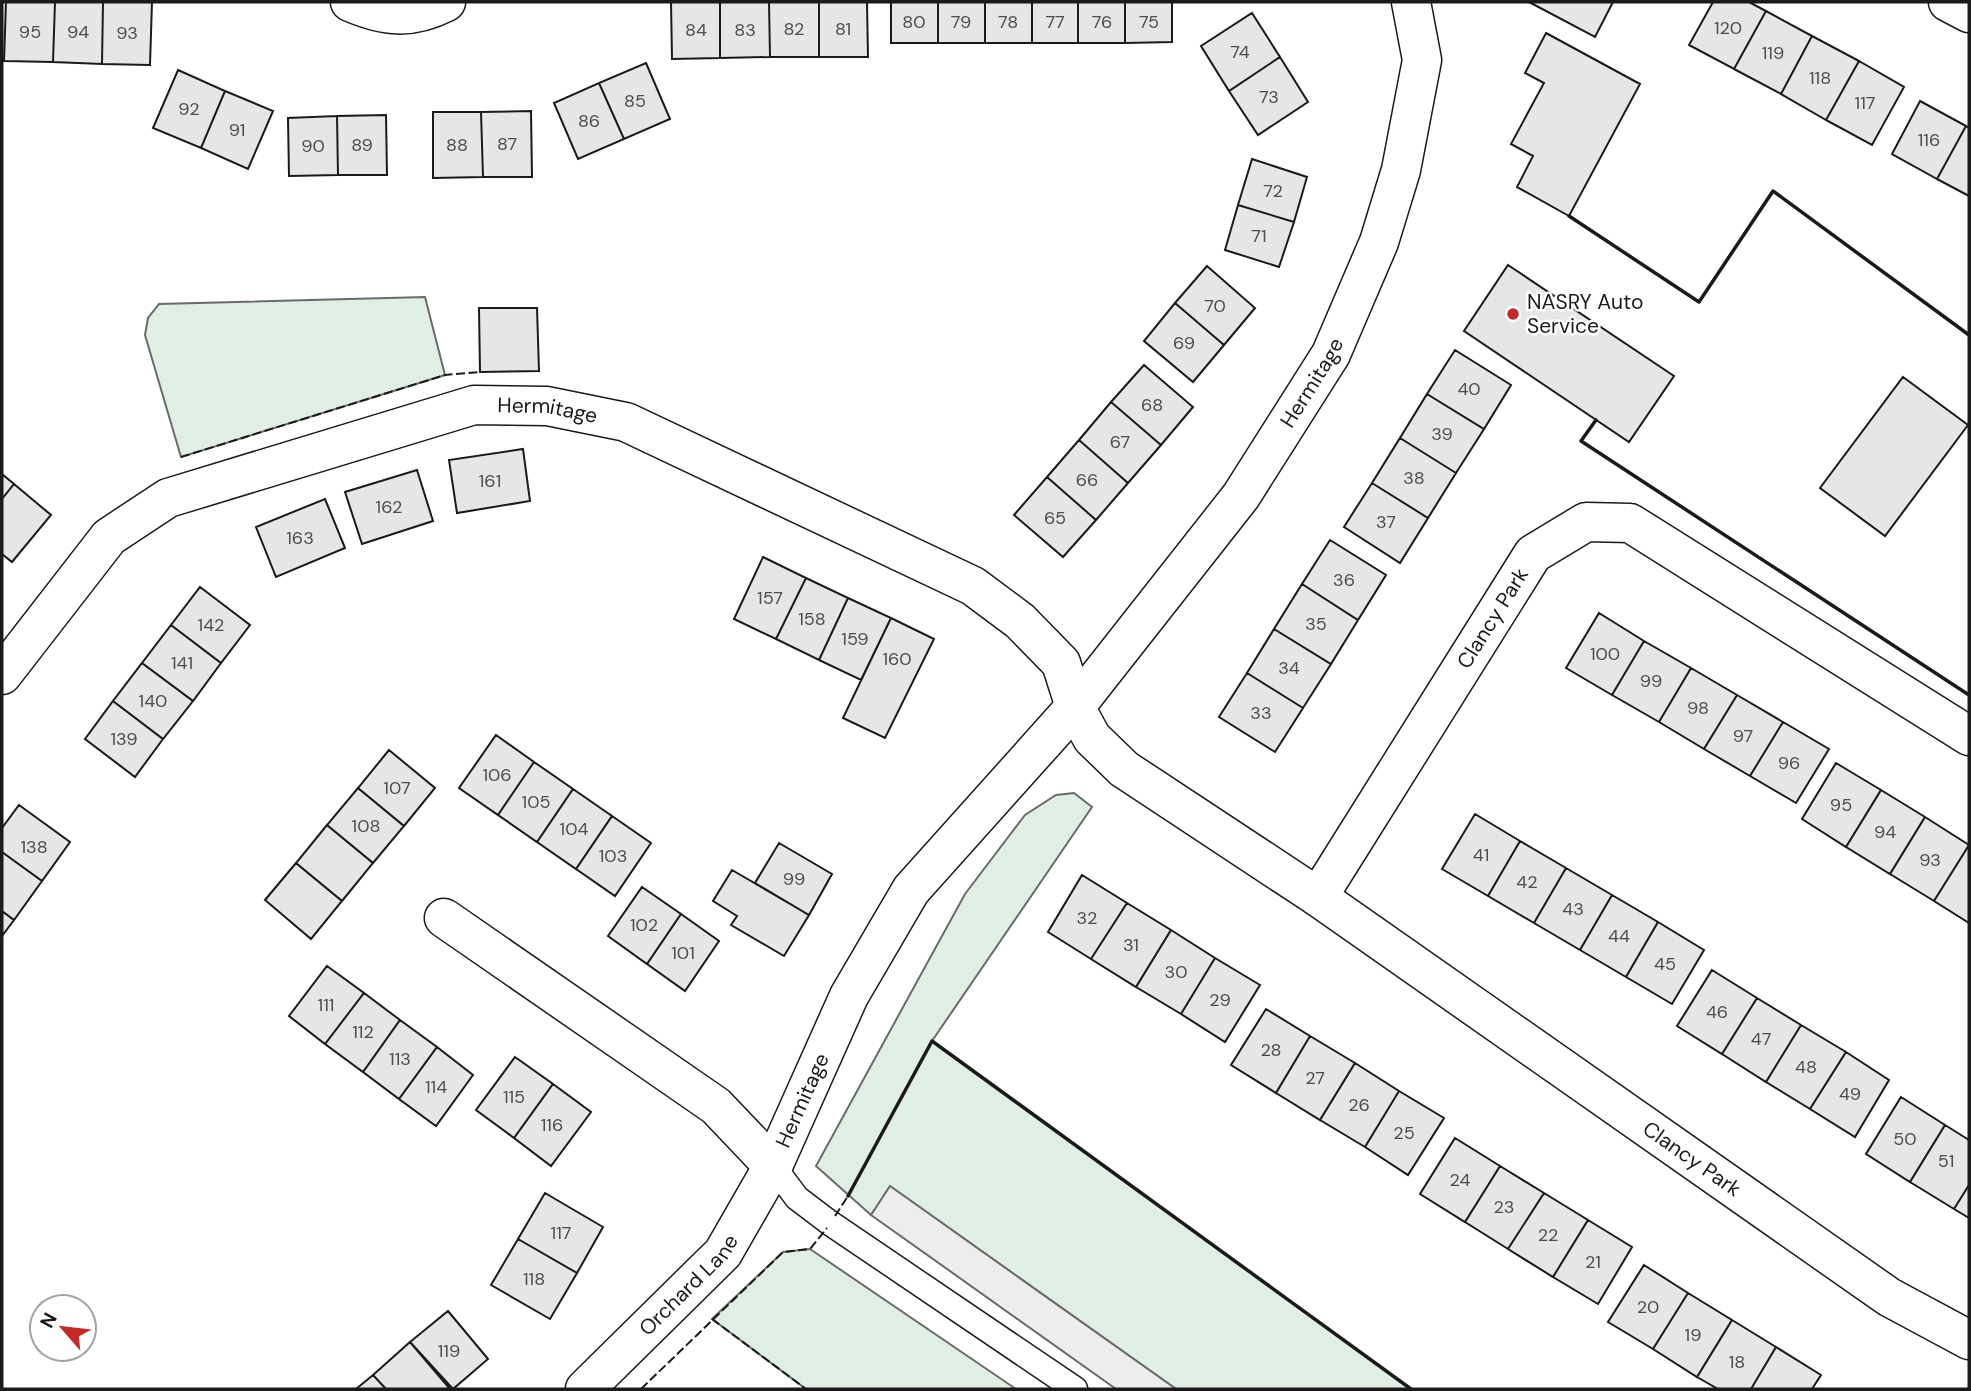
<svg xmlns="http://www.w3.org/2000/svg" width="1971" height="1391" viewBox="0 0 1971 1391" font-family="'DM Sans',sans-serif">
<rect width="100%" height="100%" fill="#fff"/>
<path fill="#e0efe3" stroke="#6a6a6a" stroke-width="2" d="M425,297L445,375L181,457L145,335L148,318L159,304Z
M1074,793L1092,807L932,1041L1411,1389H1176L891,1187L871,1215L816,1166L965,894L1025,815L1056,795Z
M810,1249L1016,1389H806L712,1319L783,1252Z"/>
<path fill="#ededed" stroke="#6a6a6a" stroke-width="2" d="M890,1186L1176,1389H1116L871,1215Z"/>
<path fill="#e6e6e6" stroke="#1a1a1a" stroke-width="2" d="M2,2H6L4,61H2Z
M6,2H55L53,62L4,61Z
M55,2H103L102,64L53,62Z
M103,2H152L150,65L102,64Z
M671,2H720V58L672,59Z
M720,2H769L770,57L720,58Z
M769,2H819V57H770Z
M819,2H867L868,57H819Z
M891,2H938V43H891Z
M938,2H985V43H938Z
M985,2H1032V43H985Z
M1032,2H1078V43H1032Z
M1078,2H1125V43H1078Z
M1125,2H1172V42L1125,43Z
M1529,2H1613L1595,37Z
M1713,2H1749L1766,11L1734,69L1689,45Z
M1766,11L1812,36L1781,94L1734,69Z
M1252,13L1280,57L1229,91L1201,46Z
M1546,33L1640,84L1569,216L1517,187L1533,156L1511,144L1544,83L1525,73Z
M1812,36L1859,61L1826,120L1781,94Z
M1280,57L1308,102L1258,135L1229,91Z
M1859,61L1904,87L1872,145L1826,120Z
M646,63L670,119L624,139L599,83Z
M178,70L225,91L201,148L153,128Z
M599,83L624,139L578,159L554,103Z
M225,91L273,111L248,169L201,148Z
M1920,101L1966,126L1937,179L1892,154Z
M531,111L532,177H483L481,112Z
M433,112H481L483,177L433,178Z
M386,115L387,175H338L337,116Z
M337,116L338,175L289,176L288,118Z
M1966,126L1969,128V196L1937,179Z
M1252,159L1307,177L1294,222L1238,205Z
M1238,205L1294,222L1279,267L1225,250Z
M1508,265L1674,376L1629,442L1464,331Z
M1207,266L1255,308L1224,345L1175,303Z
M1175,303L1224,345L1193,382L1144,341Z
M479,308H537L539,371L480,372Z
M1455,350L1511,385L1484,429L1427,394Z
M1144,365L1193,407L1161,445L1111,402Z
M1903,377L1968,425L1885,536L1820,488Z
M1427,394L1484,429L1456,473L1400,438Z
M1111,402L1161,445L1128,483L1079,440Z
M1400,438L1456,473L1428,518L1372,483Z
M1079,440L1128,483L1096,520L1047,477Z
M523,449L530,501L457,513L449,460Z
M417,470L433,521L362,544L345,492Z
M2,474L14,484L2,499Z
M1047,477L1096,520L1063,557L1014,515Z
M1372,483L1428,518L1400,563L1344,527Z
M14,484L51,515L12,562L2,554V499Z
M325,499L345,548L276,577L256,527Z
M1330,540L1386,575L1358,620L1302,584Z
M763,557L806,578L776,639L734,619Z
M806,578L848,598L819,660L776,639Z
M1302,584L1358,620L1331,664L1274,629Z
M200,587L250,625L221,663L171,625Z
M848,598L891,618L861,680L819,660Z
M1599,613L1644,641L1612,695L1566,668Z
M891,618L934,639L885,738L843,718Z
M171,625L221,663L193,701L142,663Z
M1274,629L1331,664L1303,708L1247,673Z
M1644,641L1691,668L1659,722L1612,695Z
M142,663L193,701L163,739L113,701Z
M1691,668L1737,695L1704,749L1659,722Z
M1247,673L1303,708L1275,752L1219,717Z
M1737,695L1783,722L1750,776L1704,749Z
M113,701L163,739L135,777L85,739Z
M1783,722L1829,749L1796,803L1750,776Z
M496,735L534,762L498,815L459,788Z
M389,750L435,788L404,826L358,788Z
M534,762L573,789L537,842L498,815Z
M1836,763L1881,790L1846,847L1802,819Z
M358,788L404,826L373,863L327,825Z
M573,789L612,816L576,869L537,842Z
M1881,790L1925,817L1890,874L1846,847Z
M19,805L70,842L42,881L2,852V828Z
M1475,814L1520,841L1488,896L1442,869Z
M612,816L651,843L615,896L576,869Z
M1925,817L1969,845L1934,901L1890,874Z
M327,825L373,863L342,901L296,863Z
M1520,841L1566,868L1534,923L1488,896Z
M779,843L832,874L809,915L755,883Z
M1969,845V923L1934,901Z
M2,852L42,881L14,920L2,911Z
M296,863L342,901L311,939L265,900Z
M1566,868L1612,895L1580,950L1534,923Z
M732,870L809,915L784,956L731,925L737,916L713,901Z
M1082,875L1127,903L1091,959L1048,932Z
M642,887L681,914L647,964L608,936Z
M1612,895L1658,922L1626,977L1580,950Z
M1127,903L1171,930L1136,987L1091,959Z
M2,911L14,920L2,936Z
M681,914L719,941L685,991L647,964Z
M1658,922L1704,950L1672,1004L1626,977Z
M1171,930L1215,958L1181,1014L1136,987Z
M1215,958L1260,985L1225,1042L1181,1014Z
M327,966L364,993L325,1044L289,1016Z
M1712,970L1757,998L1722,1054L1677,1026Z
M364,993L400,1020L363,1072L325,1044Z
M1757,998L1801,1025L1766,1082L1722,1054Z
M1266,1009L1310,1036L1276,1093L1231,1065Z
M400,1020L437,1047L399,1099L363,1072Z
M1801,1025L1846,1052L1810,1109L1766,1082Z
M1310,1036L1355,1063L1320,1120L1276,1093Z
M437,1047L473,1075L436,1126L399,1099Z
M1846,1052L1889,1080L1855,1137L1810,1109Z
M515,1057L553,1084L514,1138L476,1110Z
M1355,1063L1399,1091L1365,1147L1320,1120Z
M553,1084L591,1112L551,1166L514,1138Z
M1399,1091L1444,1118L1408,1175L1365,1147Z
M1901,1097L1945,1125L1910,1182L1866,1154Z
M1945,1125L1969,1140V1185L1954,1209L1910,1182Z
M1455,1138L1500,1166L1465,1222L1420,1194Z
M1500,1166L1544,1193L1508,1249L1465,1222Z
M1969,1185V1218L1954,1209Z
M545,1193L603,1227L577,1273L518,1239Z
M1544,1193L1588,1220L1553,1277L1508,1249Z
M1588,1220L1632,1247L1598,1304L1553,1277Z
M518,1239L577,1273L550,1319L491,1285Z
M1644,1265L1688,1293L1653,1349L1608,1322Z
M1688,1293L1732,1320L1697,1377L1653,1349Z
M448,1311L488,1359L453,1389L410,1342Z
M1732,1320L1776,1347L1751,1389H1718L1697,1377Z
M410,1342L450,1389H386L373,1375Z
M1776,1347L1821,1375L1812,1389H1751Z
M373,1375L386,1389H356Z"/>
<g fill="none" stroke-linecap="round" stroke-linejoin="round">
<defs>
<path id="service" d="M773,1166L797,1198L830,1223L1075,1389"/>
<g id="minor">
<path d="M350,2C385,17 411,20 446,2"/>
<path d="M1948,2L1969,13"/>
<path id="s1" d="M2,675L109,537L168,498L474,405L547,406L626,422L973,586L1020,621L1061,663L1075,707L1092,738L1124,769L1318,897L1889,1297L1969,1340"/>
<path id="s2" d="M1318,897L1533,554L1586,522L1630,523L1969,736"/>
<path d="M444,918L716,1106L773,1166"/>
<path id="s3" d="M585,1389L723,1253L773,1166L849,996L911,890L1075,707L1241,496L1331,354L1379,242L1401,170L1422,60L1411,2"/>
</g>
</defs>
<use href="#service" stroke="#1a1a1a" stroke-width="27"/>
<use href="#minor" stroke="#1a1a1a" stroke-width="41"/>
<use href="#service" stroke="#fff" stroke-width="24"/>
<use href="#minor" stroke="#fff" stroke-width="38"/>
<path stroke="#1a1a1a" stroke-width="2" stroke-dasharray="9 3.5" stroke-linecap="butt" d="M181,457L445,375L480,372
M835,1216L848,1196
M712,1319L806,1389
M641,1389L783,1252L810,1249L827,1228"/>
<path stroke="#1a1a1a" stroke-width="3.5" d="M1569,216L1699,302L1773,191L1969,335
M1596,420L1581,441L1969,695
M848,1196L932,1041L1411,1389"/>
</g>
<circle fill="#c62828" stroke="#fff" stroke-width="2.5" cx="1513" cy="314" r="7"/>
<g text-anchor="middle" dominant-baseline="central" stroke-width="5" stroke-linejoin="round" paint-order="stroke">
<g font-size="18" fill="#4d4d4d">
<text x="914" y="22">80</text>
<text x="961" y="22">79</text>
<text x="1008" y="22">78</text>
<text x="1055" y="22">77</text>
<text x="1102" y="22">76</text>
<text x="1149" y="22">75</text>
<text x="1728" y="28">120</text>
<text x="794" y="29">82</text>
<text x="843" y="29">81</text>
<text x="696" y="30">84</text>
<text x="745" y="30">83</text>
<text x="30" y="32">95</text>
<text x="78" y="32">94</text>
<text x="127" y="33">93</text>
<text x="1240" y="52">74</text>
<text x="1773" y="53">119</text>
<text x="1820" y="78">118</text>
<text x="1269" y="97">73</text>
<text x="635" y="101">85</text>
<text x="1865" y="103">117</text>
<text x="189" y="109">92</text>
<text x="589" y="121">86</text>
<text x="237" y="130">91</text>
<text x="1929" y="140">116</text>
<text x="507" y="144">87</text>
<text x="362" y="145">89</text>
<text x="457" y="145">88</text>
<text x="313" y="146">90</text>
<text x="1273" y="191">72</text>
<text x="1259" y="236">71</text>
<text x="1215" y="306">70</text>
<text x="1184" y="343">69</text>
<text x="1469" y="389">40</text>
<text x="1152" y="405">68</text>
<text x="1442" y="434">39</text>
<text x="1120" y="442">67</text>
<text x="1414" y="478">38</text>
<text x="1087" y="480">66</text>
<text x="490" y="481">161</text>
<text x="389" y="507">162</text>
<text x="1055" y="518">65</text>
<text x="1386" y="522">37</text>
<text x="300" y="538">163</text>
<text x="1344" y="580">36</text>
<text x="770" y="598">157</text>
<text x="812" y="619">158</text>
<text x="1316" y="624">35</text>
<text x="211" y="625">142</text>
<text x="855" y="639">159</text>
<text x="1605" y="654">100</text>
<text x="897" y="659">160</text>
<text x="182" y="663">141</text>
<text x="1289" y="668">34</text>
<text x="1651" y="681">99</text>
<text x="153" y="701">140</text>
<text x="1698" y="708">98</text>
<text x="1261" y="713">33</text>
<text x="1743" y="736">97</text>
<text x="124" y="739">139</text>
<text x="1789" y="763">96</text>
<text x="497" y="775">106</text>
<text x="397" y="788">107</text>
<text x="536" y="802">105</text>
<text x="1841" y="805">95</text>
<text x="366" y="826">108</text>
<text x="574" y="829">104</text>
<text x="1885" y="832">94</text>
<text x="34" y="847">138</text>
<text x="1481" y="855">41</text>
<text x="613" y="856">103</text>
<text x="1930" y="860">93</text>
<text x="794" y="879">99</text>
<text x="1527" y="882">42</text>
<text x="1573" y="909">43</text>
<text x="1087" y="918">32</text>
<text x="644" y="925">102</text>
<text x="1619" y="936">44</text>
<text x="1131" y="945">31</text>
<text x="683" y="953">101</text>
<text x="1665" y="964">45</text>
<text x="1176" y="972">30</text>
<text x="1220" y="1000">29</text>
<text x="326" y="1005">111</text>
<text x="1717" y="1012">46</text>
<text x="363" y="1032">112</text>
<text x="1761" y="1039">47</text>
<text x="1271" y="1050">28</text>
<text x="400" y="1059">113</text>
<text x="1806" y="1067">48</text>
<text x="1315" y="1078">27</text>
<text x="436" y="1087">114</text>
<text x="1850" y="1094">49</text>
<text x="514" y="1097">115</text>
<text x="1359" y="1105">26</text>
<text x="552" y="1125">116</text>
<text x="1404" y="1133">25</text>
<text x="1905" y="1139">50</text>
<text x="1946" y="1161">51</text>
<text x="1460" y="1180">24</text>
<text x="1504" y="1207">23</text>
<text x="561" y="1233">117</text>
<text x="1548" y="1235">22</text>
<text x="1593" y="1262">21</text>
<text x="534" y="1279">118</text>
<text x="1648" y="1307">20</text>
<text x="1693" y="1335">19</text>
<text x="449" y="1351">119</text>
<text x="1737" y="1362">18</text>
</g>
<g font-size="21" fill="#1a1a1a" stroke="#fff" text-anchor="start">
<text x="1527" y="302">NASRY Auto<tspan x="1527" dy="24">Service</tspan></text>
</g>
<g font-size="21" fill="#1a1a1a" stroke="#fff">
<text stroke="none"><textPath href="#s3" startOffset="1251">Hermitage</textPath></text>
<text stroke="none"><textPath href="#s1" startOffset="639">Hermitage</textPath></text>
<text stroke="none"><textPath href="#s2" startOffset="329">Clancy Park</textPath></text>
<text stroke="none"><textPath href="#s3" startOffset="366">Hermitage</textPath></text>
<text stroke="none"><textPath href="#s1" startOffset="2035">Clancy Park</textPath></text>
<text stroke="none"><textPath href="#s3" startOffset="147">Orchard Lane</textPath></text>
</g>
</g>
<rect width="1971" height="1391" fill="none" stroke="#1a1a1a" stroke-width="7"/>
<g transform="translate(63 1328) rotate(298)"><circle r="33" fill="#ffffff" stroke="#a3a3a3" stroke-width="2"/>
<path d="M0-5L12 26L0 18L-12 26Z" fill="#c62828"/>
<text y="-10" font-size="19" font-weight="bold" text-anchor="middle" fill="#1a1a1a">N</text>
</g>
</svg>
